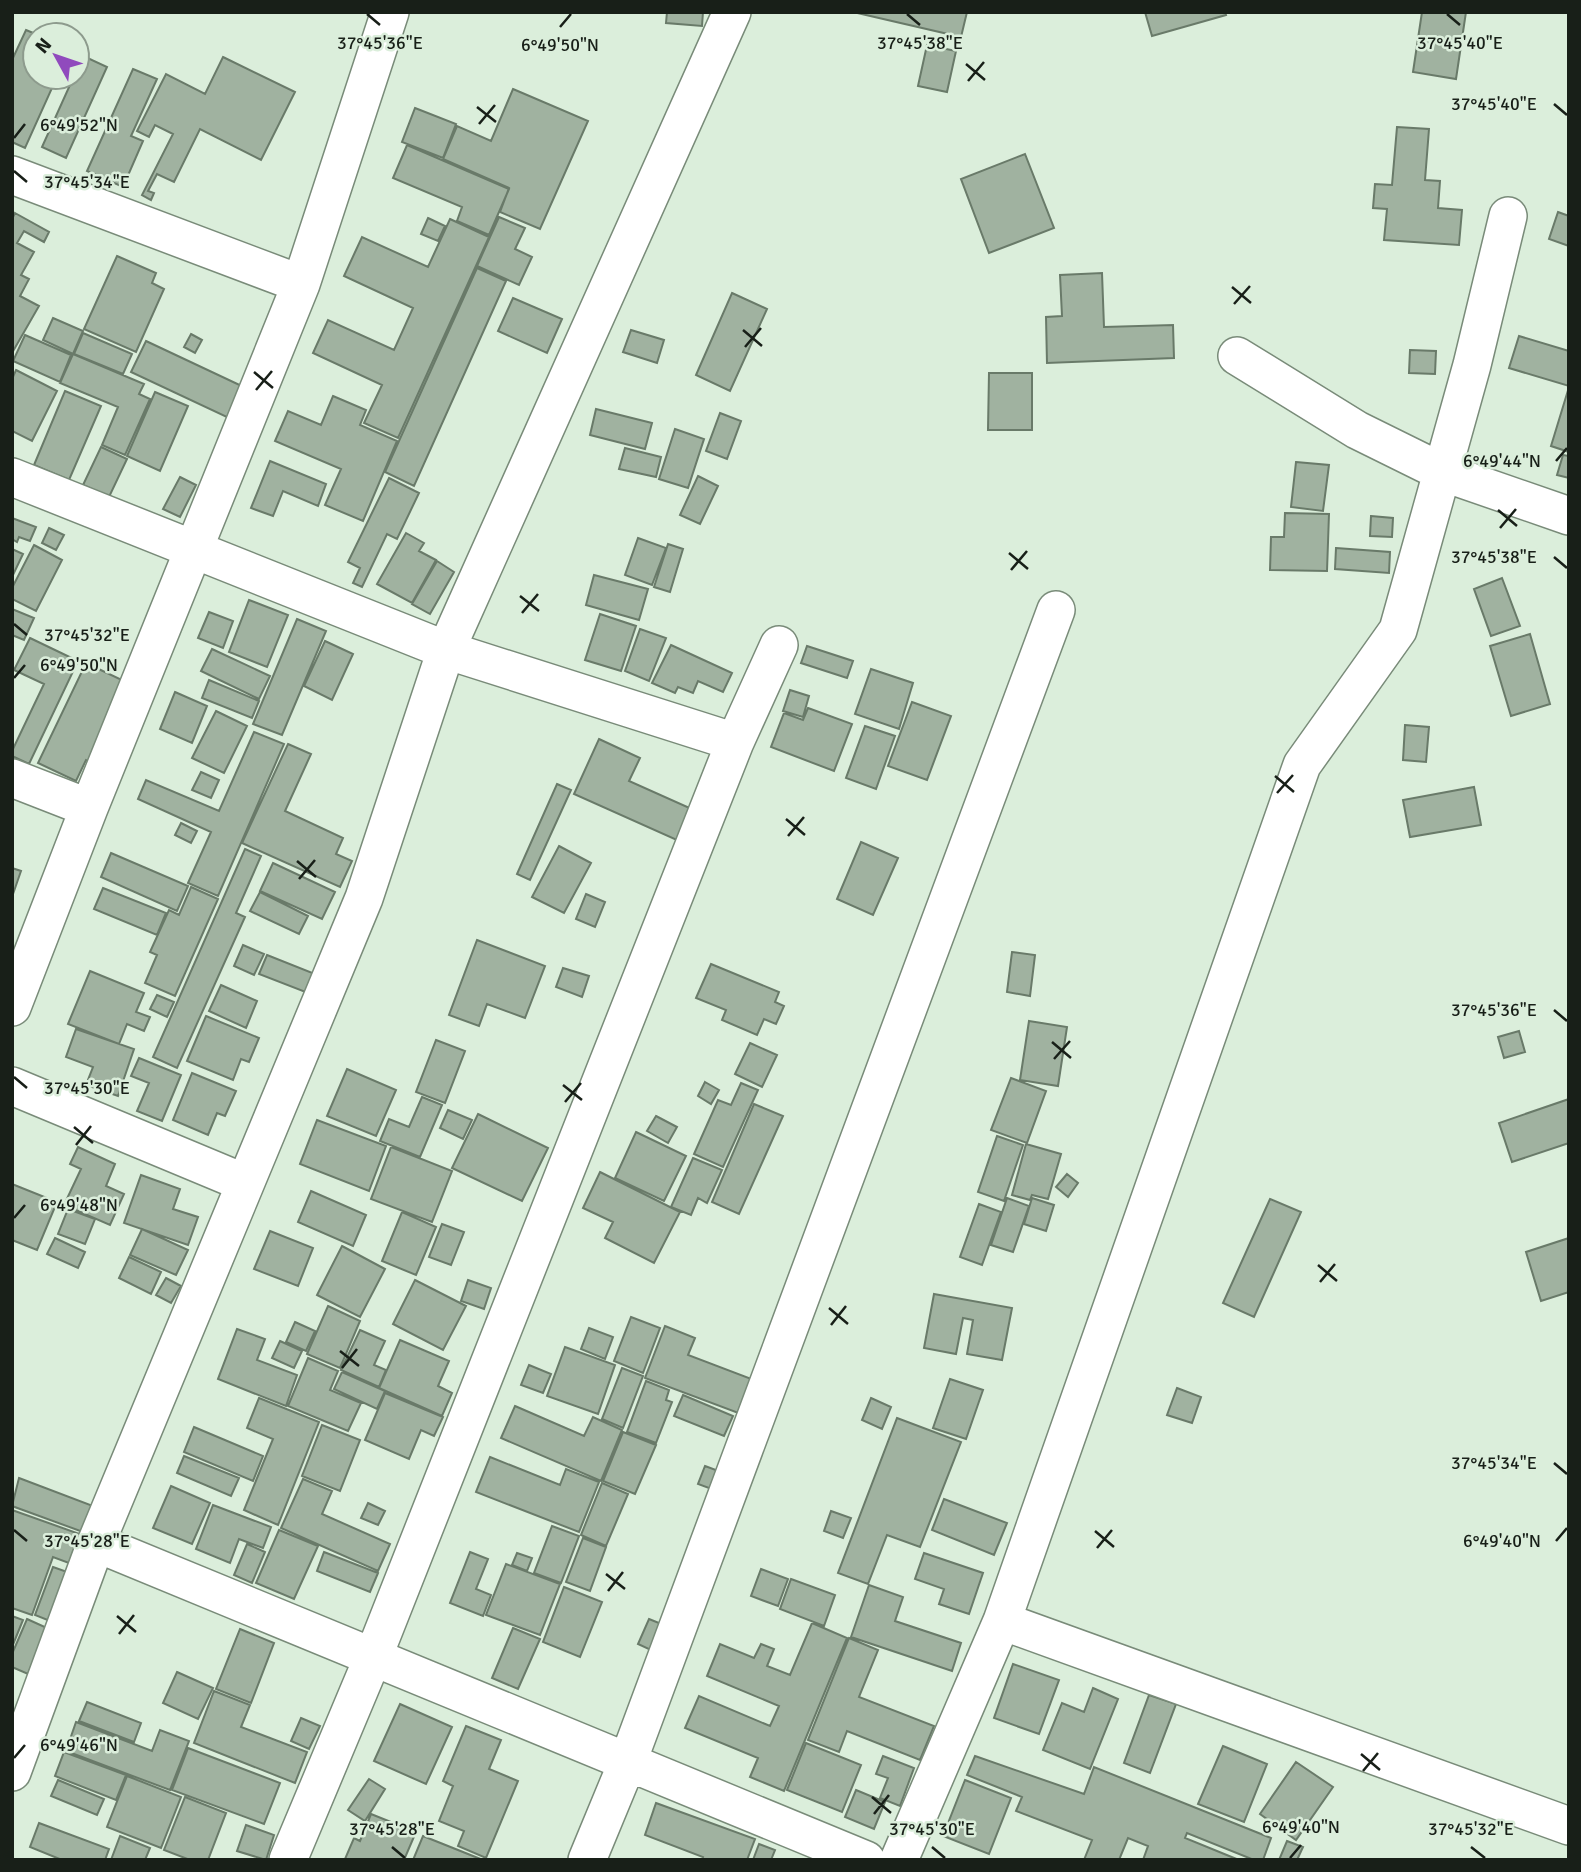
<svg xmlns="http://www.w3.org/2000/svg" width="1581" height="1872" viewBox="0 0 1581 1872" font-family="Signika,sans-serif">
<rect width="100%" height="100%" fill="#dbeedb"/>
<path fill="#a0b2a0" stroke="#697a69" stroke-width="2" d="M667,12H703L702,26L666,23Z
M853,12H967L961,37Z
M1145,12H1225L1226,15L1152,36Z
M1422,12H1466L1456,79L1413,72Z
M26,30L38,35H35V77H77V53L107,67L66,158L42,147L70,85L56,79L25,148L12,142V60Z
M927,45L956,51L947,92L918,86Z
M223,57L295,92L261,160L200,129L174,182L157,174L148,191L154,193L151,200L142,195L173,134L155,125L149,137L137,131L166,74L205,94Z
M133,69L157,79L131,136L143,141L123,187L87,171Z
M513,89L588,121L540,229L500,212L509,188L443,159L457,126L491,141Z
M415,108L456,124L443,158L402,142Z
M1397,127L1429,129L1425,180L1440,181L1438,208L1462,210L1459,245L1384,240L1387,209L1373,208L1375,184L1392,185Z
M407,145L509,189L489,235L457,221L462,207L393,178Z
M1025,154L1054,228L989,253L961,179Z
M1558,212L1569,216V246L1549,239Z
M15,213L49,232L44,242L24,231L17,243L34,252L21,275L29,279L20,296L39,306L12,353V219Z
M499,217L525,228L515,249L532,257L519,285L477,266Z
M428,218L445,226L438,241L421,234Z
M450,219L489,237L398,438L364,423L382,385L313,353L328,320L394,350L413,308L344,276L362,237L428,267Z
M117,256L156,273L152,283L164,289L136,352L84,329Z
M477,268L506,281L414,486L385,472Z
M1102,273L1104,327L1173,325L1174,358L1047,363L1046,317L1062,316L1060,275Z
M732,293L767,309L730,391L696,375Z
M513,298L562,319L547,353L498,331Z
M53,318L83,331L73,354L43,340Z
M631,330L664,340L657,363L623,352Z
M83,333L132,354L123,374L74,354Z
M191,334L202,340L195,353L184,347Z
M25,335L71,355L60,382L13,361Z
M1519,336L1569,351V386L1509,368Z
M146,341L246,388L231,419L131,372Z
M1410,350L1436,351L1435,374L1409,373Z
M73,354L144,384L139,394L150,399L125,455L102,445L118,407L60,383Z
M16,370L57,391L32,441L12,431V379Z
M989,373H1032V430H988Z
M1569,387V452L1551,446Z
M65,391L101,406L69,480L34,465Z
M155,392L188,406L160,471L127,456Z
M333,396L366,410L360,425L397,441L363,521L325,505L341,469L275,441L288,411L321,425Z
M596,409L652,423L645,449L590,435Z
M720,413L741,421L727,459L706,451Z
M675,429L704,439L688,488L659,479Z
M101,447L127,459L109,497L83,485Z
M625,448L661,457L656,477L619,469Z
M1563,455L1569,456V478L1557,475Z
M270,461L326,484L318,506L283,491L273,516L251,508Z
M1296,462L1329,465L1323,511L1291,507Z
M698,476L718,486L700,524L680,515Z
M180,477L196,485L180,517L163,509Z
M389,478L419,493L397,539L387,534L362,587L353,583L360,568L348,562Z
M1285,513L1329,514L1327,571L1270,570L1271,537H1284Z
M1371,516L1393,518L1392,537L1370,536Z
M12,518L36,527L30,541L19,537L17,542L12,539Z
M49,528L64,535L56,550L42,543Z
M406,533L424,543L419,551L436,560L412,603L377,584Z
M638,538L666,548L652,585L625,575Z
M668,544L683,549L670,592L654,587Z
M34,545L62,560L36,611L12,599V588Z
M1336,548L1390,552L1389,573L1335,569Z
M12,549L23,554L12,577Z
M437,561L454,572L430,614L412,604Z
M594,575L648,589L639,620L586,605Z
M1502,578L1520,626L1491,636L1474,589Z
M249,600L288,615L267,667L229,652Z
M12,609L34,618L24,640L12,635Z
M209,612L233,621L223,648L198,638Z
M600,614L636,626L621,671L585,660Z
M297,619L326,631L282,735L253,724Z
M640,629L666,638L649,681L625,671Z
M1530,634L1550,704L1511,716L1490,646Z
M30,638L78,661L29,764L12,756V751L44,684L14,670Z
M325,641L353,654L332,700L304,686Z
M671,645L732,673L723,692L698,681L693,693L678,687L675,693L652,683Z
M807,646L853,661L847,678L801,663Z
M212,649L270,676L259,699L201,671Z
M86,663L124,681L99,766L86,760L76,781L38,763Z
M871,669L913,683L899,729L855,714Z
M209,680L259,701L252,718L202,698Z
M790,690L809,696L803,717L783,711Z
M175,692L207,706L192,743L160,729Z
M912,702L951,716L927,780L888,766Z
M808,708L852,724L834,771L771,747L784,713L803,720Z
M216,711L247,726L224,773L192,758Z
M1405,725L1429,727L1426,762L1403,760Z
M865,726L895,736L876,789L846,778Z
M254,732L284,744L218,896L188,883L211,832L138,799L146,780L219,811Z
M599,739L640,758L629,781L694,810L679,841L574,794Z
M288,744L311,754L285,811L343,838L336,854L352,861L340,887L242,843Z
M201,772L219,780L211,798L192,790Z
M557,784L571,790L530,880L517,874Z
M1474,787L1481,825L1410,837L1403,800Z
M181,823L197,831L191,843L175,835Z
M861,842L898,858L873,915L837,899Z
M559,846L591,863L564,913L532,897Z
M245,849L261,856L236,913L245,917L177,1068L153,1057Z
M111,853L188,886L177,911L101,877Z
M273,863L335,892L322,919L260,891Z
M12,868L21,871L12,897Z
M191,887L218,899L175,996L145,983L157,955L150,952L169,910L179,915Z
M103,888L166,913L157,935L94,909Z
M260,892L308,916L299,934L250,911Z
M586,894L605,902L595,927L576,919Z
M477,940L545,966L525,1018L487,1004L479,1026L449,1015Z
M243,945L264,954L254,975L234,966Z
M1012,952L1035,955L1030,996L1007,992Z
M267,955L315,974L308,993L259,974Z
M711,964L779,992L775,1002L784,1006L776,1024L764,1019L757,1035L722,1020L726,1010L696,998Z
M563,968L589,976L582,997L556,987Z
M90,971L144,993L136,1012L150,1017L144,1031L127,1024L119,1044L68,1024Z
M221,985L257,1001L246,1028L209,1011Z
M157,995L174,1002L167,1017L150,1009Z
M206,1016L259,1038L249,1062L241,1059L233,1080L187,1061Z
M1029,1021L1067,1027L1058,1086L1020,1080Z
M76,1029L134,1049L118,1096L86,1085L93,1067L66,1057Z
M1519,1031L1525,1052L1504,1058L1498,1037Z
M436,1040L465,1051L445,1103L416,1092Z
M750,1043L777,1055L762,1087L735,1074Z
M139,1058L181,1075L162,1121L137,1111L149,1083L131,1076Z
M347,1069L396,1090L376,1136L327,1116Z
M192,1073L236,1091L225,1116L217,1113L208,1135L173,1120Z
M1011,1078L1046,1091L1027,1143L991,1130Z
M705,1082L719,1090L711,1104L698,1096Z
M741,1083L758,1090L723,1167L694,1154L718,1100L731,1105Z
M422,1097L442,1105L420,1157L380,1141L389,1119L409,1127Z
M1569,1099V1143L1512,1162L1499,1123Z
M754,1104L783,1116L739,1214L712,1202Z
M448,1110L472,1120L463,1139L440,1128Z
M478,1114L548,1148L522,1201L452,1168Z
M656,1116L677,1127L668,1143L647,1131Z
M317,1120L386,1146L369,1191L300,1164Z
M636,1132L686,1156L664,1201L615,1178Z
M997,1136L1023,1145L1004,1201L978,1192Z
M1026,1144L1061,1154L1048,1199L1032,1195L1030,1200L1012,1195Z
M78,1147L115,1164L106,1186L124,1194L110,1225L64,1205L81,1169L70,1164Z
M391,1147L452,1171L432,1222L371,1199Z
M693,1158L722,1170L707,1203L698,1198L691,1215L671,1207Z
M600,1172L680,1212L654,1263L605,1238L613,1222L583,1208Z
M1067,1174L1078,1183L1068,1197L1056,1187Z
M141,1175L180,1189L173,1209L198,1217L188,1245L124,1223Z
M12,1184L57,1202L37,1250L12,1240Z
M311,1191L366,1215L353,1246L298,1222Z
M1007,1198L1029,1206L1013,1252L991,1245Z
M1032,1198L1054,1205L1046,1231L1024,1224Z
M1270,1199L1301,1212L1254,1317L1223,1303Z
M979,1204L1001,1212L982,1265L960,1257Z
M68,1209L95,1219L85,1244L58,1234Z
M402,1212L436,1227L416,1275L382,1261Z
M442,1224L464,1232L451,1265L429,1257Z
M142,1229L188,1250L176,1275L130,1255Z
M270,1231L313,1248L298,1286L254,1269Z
M55,1238L85,1252L78,1268L47,1254Z
M1569,1238V1292L1541,1301L1526,1252Z
M342,1246L385,1269L360,1317L317,1295Z
M129,1257L161,1272L151,1294L119,1278Z
M166,1278L181,1286L171,1303L156,1295Z
M415,1280L466,1306L443,1350L393,1324Z
M468,1280L491,1288L484,1309L461,1301Z
M934,1294L1012,1308L1002,1360L967,1354L973,1320L963,1318L956,1354L924,1348Z
M328,1306L360,1321L340,1368L307,1354Z
M631,1317L660,1328L643,1373L614,1361Z
M295,1322L315,1331L306,1351L286,1342Z
M665,1326L695,1338L688,1355L762,1383L749,1417L645,1378Z
M589,1328L613,1337L605,1359L581,1349Z
M237,1329L265,1339L257,1360L297,1375L286,1406L218,1379Z
M360,1330L385,1341L374,1365L386,1370L379,1387L341,1370Z
M400,1340L449,1361L438,1386L452,1393L442,1416L379,1388Z
M280,1341L302,1351L294,1368L272,1358Z
M565,1347L615,1365L598,1414L547,1396Z
M308,1358L338,1371L330,1390L361,1403L348,1431L288,1406Z
M529,1365L551,1374L543,1393L521,1385Z
M622,1368L643,1376L623,1428L602,1419Z
M342,1372L385,1391L377,1409L334,1389Z
M950,1379L983,1390L966,1439L933,1428Z
M646,1381L669,1390L666,1400L672,1402L656,1443L627,1432Z
M1177,1388L1201,1397L1192,1423L1167,1415Z
M385,1393L443,1417L434,1436L421,1430L409,1459L365,1440Z
M683,1395L733,1416L724,1436L674,1416Z
M259,1398L319,1422L278,1525L244,1510L273,1439L247,1428Z
M871,1398L891,1407L882,1429L862,1420Z
M515,1406L584,1436L593,1417L622,1430L601,1481L501,1438Z
M897,1418L961,1442L920,1547L887,1535L868,1584L838,1573Z
M322,1425L360,1440L340,1491L302,1476Z
M194,1427L263,1456L253,1481L184,1452Z
M623,1432L656,1445L635,1494L603,1481Z
M184,1456L239,1478L231,1496L177,1473Z
M490,1457L560,1485L566,1469L599,1482L579,1532L476,1492Z
M705,1466L724,1473L717,1491L698,1484Z
M19,1478L93,1506L83,1532L12,1506Z
M303,1479L332,1491L322,1514L390,1544L378,1571L281,1528Z
M602,1483L628,1494L606,1546L581,1535Z
M171,1486L210,1503L192,1544L153,1528Z
M944,1499L1007,1523L994,1555L932,1530Z
M368,1503L385,1511L378,1525L361,1518Z
M213,1505L271,1527L263,1548L239,1539L230,1563L196,1549Z
M12,1510L88,1537L77,1566L53,1557L32,1615L12,1608Z
M831,1511L851,1518L843,1538L824,1531Z
M552,1526L579,1536L561,1583L534,1573Z
M279,1530L318,1546L294,1599L256,1583Z
M583,1538L606,1547L590,1591L566,1582Z
M247,1544L265,1552L252,1583L234,1575Z
M324,1552L378,1573L370,1592L317,1571Z
M470,1552L488,1559L476,1589L491,1595L483,1616L450,1603Z
M517,1553L532,1558L527,1571L512,1565Z
M924,1553L983,1573L969,1614L939,1604L944,1589L915,1579Z
M506,1564L560,1584L540,1635L486,1615Z
M53,1567L73,1574L55,1623L35,1615Z
M761,1569L788,1579L778,1606L751,1596Z
M791,1579L835,1595L824,1626L780,1609Z
M869,1585L903,1597L895,1621L961,1643L952,1671L851,1637Z
M564,1587L602,1602L580,1657L543,1642Z
M12,1616L23,1620L12,1647Z
M27,1619L47,1628L28,1674L12,1667V1654Z
M649,1619L664,1625L653,1651L638,1644Z
M812,1623L847,1638L784,1791L750,1777L758,1758L685,1728L699,1696L770,1726L779,1706L707,1676L720,1644L754,1658L761,1644L774,1649L767,1666L790,1675Z
M513,1628L540,1639L518,1689L492,1678Z
M240,1629L274,1643L251,1703L216,1689Z
M849,1638L878,1650L859,1697L934,1726L920,1760L847,1731L839,1752L808,1740Z
M1013,1664L1059,1680L1039,1734L994,1718Z
M177,1672L213,1688L198,1719L163,1703Z
M1093,1688L1118,1699L1090,1769L1043,1750L1062,1703L1084,1712Z
M214,1691L250,1705L241,1727L307,1752L295,1783L194,1743Z
M1149,1695L1176,1704L1150,1773L1124,1763Z
M87,1702L141,1723L134,1742L79,1721Z
M400,1704L452,1727L426,1784L374,1761Z
M301,1718L320,1726L309,1749L291,1741Z
M76,1722L152,1751L160,1730L189,1741L170,1790L66,1751Z
M466,1726L501,1740L489,1769L518,1781L486,1858L458,1846L464,1831L439,1821L453,1786L443,1781Z
M806,1743L861,1765L842,1812L787,1790Z
M1223,1746L1267,1764L1244,1822L1198,1804Z
M188,1748L280,1783L264,1824L172,1790Z
M64,1752L126,1775L116,1800L55,1776Z
M883,1756L914,1768L900,1806L880,1798L888,1778L876,1774Z
M975,1756L1084,1794L1094,1767L1271,1838L1263,1860H1254L1187,1833L1185,1838L1239,1860H1143L1148,1846L1128,1838L1119,1860H1084L1092,1840L1016,1811L1022,1797L967,1775Z
M1296,1762L1333,1787L1296,1840L1260,1814Z
M127,1776L181,1797L161,1848L107,1827Z
M369,1779L385,1789L365,1821L348,1810Z
M58,1780L104,1799L97,1815L51,1796Z
M965,1780L1011,1798L989,1854L943,1836Z
M856,1790L885,1802L874,1829L845,1817Z
M185,1797L226,1813L208,1860H190L164,1850Z
M656,1803L755,1839L747,1860H702L703,1857L645,1835Z
M371,1814L416,1832L404,1860L345,1859L354,1838L360,1841Z
M39,1823L109,1849L105,1860H62L30,1847Z
M246,1825L274,1835L266,1860L237,1851Z
M120,1836L150,1848L145,1860H111Z
M423,1836L483,1860H413Z
M1287,1841L1303,1847L1297,1860H1279Z
M759,1844L775,1850L771,1860H753Z"/>
<g fill="none" stroke-linecap="round" stroke-linejoin="round">
<defs>
<path id="minor" d="M12,175L301,284
M1237,356L1357,430L1442,472L1569,516
M12,477L446,650L735,742
M12,778L89,808
M12,1007L89,808L301,284L390,12
M12,1086L245,1183
M96,1543L866,1860
M1002,1621L1569,1826
M12,1772L96,1543L364,898L446,650L732,12
M288,1860L374,1655L735,742L779,645
M587,1860L628,1761L1056,610
M899,1860L1002,1621L1302,765L1398,630L1472,365L1508,216"/>
</defs>
<use href="#minor" stroke="#798b79" stroke-width="40"/>
<use href="#minor" stroke="#fff" stroke-width="37"/>
</g>
<path fill="none" stroke="#181f18" stroke-width="2.5" d="M367,14L380,25M907,14L920,25M1447,14L1460,25M560,27L571,14M966,64L985,80M968,81L984,62M1554,104L1567,115M477,107L496,122M479,124L495,105M14,138L25,124M14,171L27,182M1232,287L1251,303M1234,304L1250,286M743,330L762,346M745,347L761,328M254,372L273,388M256,390L272,371M1556,461L1567,448M1498,510L1517,526M1500,528L1516,509M1009,553L1028,569M1554,557L1567,568M1011,570L1027,551M520,596L539,611M522,613L538,594M14,624L27,635M14,678L25,665M1275,776L1294,792M1277,793L1293,775M786,819L805,835M788,836L804,817M297,861L316,877M299,879L315,860M1554,1010L1567,1021M1052,1042L1071,1058M1054,1059L1070,1041M14,1077L27,1088M563,1085L582,1100M565,1102L581,1083M74,1127L93,1143M76,1145L91,1126M14,1218L25,1205M1318,1265L1337,1281M1320,1282L1335,1264M829,1308L848,1324M831,1325L846,1306M340,1351L359,1366M342,1368L357,1349M1554,1463L1567,1474M14,1530L27,1541M1095,1531L1114,1547M1556,1541L1567,1528M1097,1548L1112,1530M606,1574L625,1589M608,1591L623,1572M117,1616L136,1632M119,1634L134,1615M1361,1754L1380,1770M14,1758L25,1745M1363,1771L1378,1753M872,1797L891,1813M874,1814L889,1795M392,1847L405,1858M932,1847L945,1858M1471,1847L1485,1858M1290,1858L1301,1845"/>
<g font-size="18" text-anchor="middle" fill="#181f18" stroke="#dbeedb" stroke-width="5" stroke-linejoin="round" paint-order="stroke">
<text x="920" y="49">37°45'38"E</text>
<text x="1460" y="49">37°45'40"E</text>
<text x="380" y="49">37°45'36"E</text>
<text x="560" y="51">6°49'50"N</text>
<text x="1494" y="110">37°45'40"E</text>
<text x="79" y="131">6°49'52"N</text>
<text x="87" y="188">37°45'34"E</text>
<text x="1502" y="467">6°49'44"N</text>
<text x="1494" y="563">37°45'38"E</text>
<text x="87" y="641">37°45'32"E</text>
<text x="79" y="671">6°49'50"N</text>
<text x="1494" y="1016">37°45'36"E</text>
<text x="87" y="1094">37°45'30"E</text>
<text x="79" y="1211">6°49'48"N</text>
<text x="1494" y="1469">37°45'34"E</text>
<text x="87" y="1547">37°45'28"E</text>
<text x="1502" y="1547">6°49'40"N</text>
<text x="79" y="1751">6°49'46"N</text>
<text x="1301" y="1833">6°49'40"N</text>
<text x="392" y="1835">37°45'28"E</text>
<text x="932" y="1835">37°45'30"E</text>
<text x="1471" y="1835">37°45'32"E</text>
</g>
<rect width="1581" height="1872" fill="none" stroke="#181f18" stroke-width="28"/>
<g transform="translate(56 56) rotate(310)"><circle r="33" fill="#dbeedb" stroke="#8d9b8d" stroke-width="2"/>
<path d="M0-5L12 26L0 18L-12 26Z" fill="#904abd"/>
<text y="-10" font-size="19" font-weight="bold" text-anchor="middle" fill="#181f18">N</text>
</g>
</svg>
